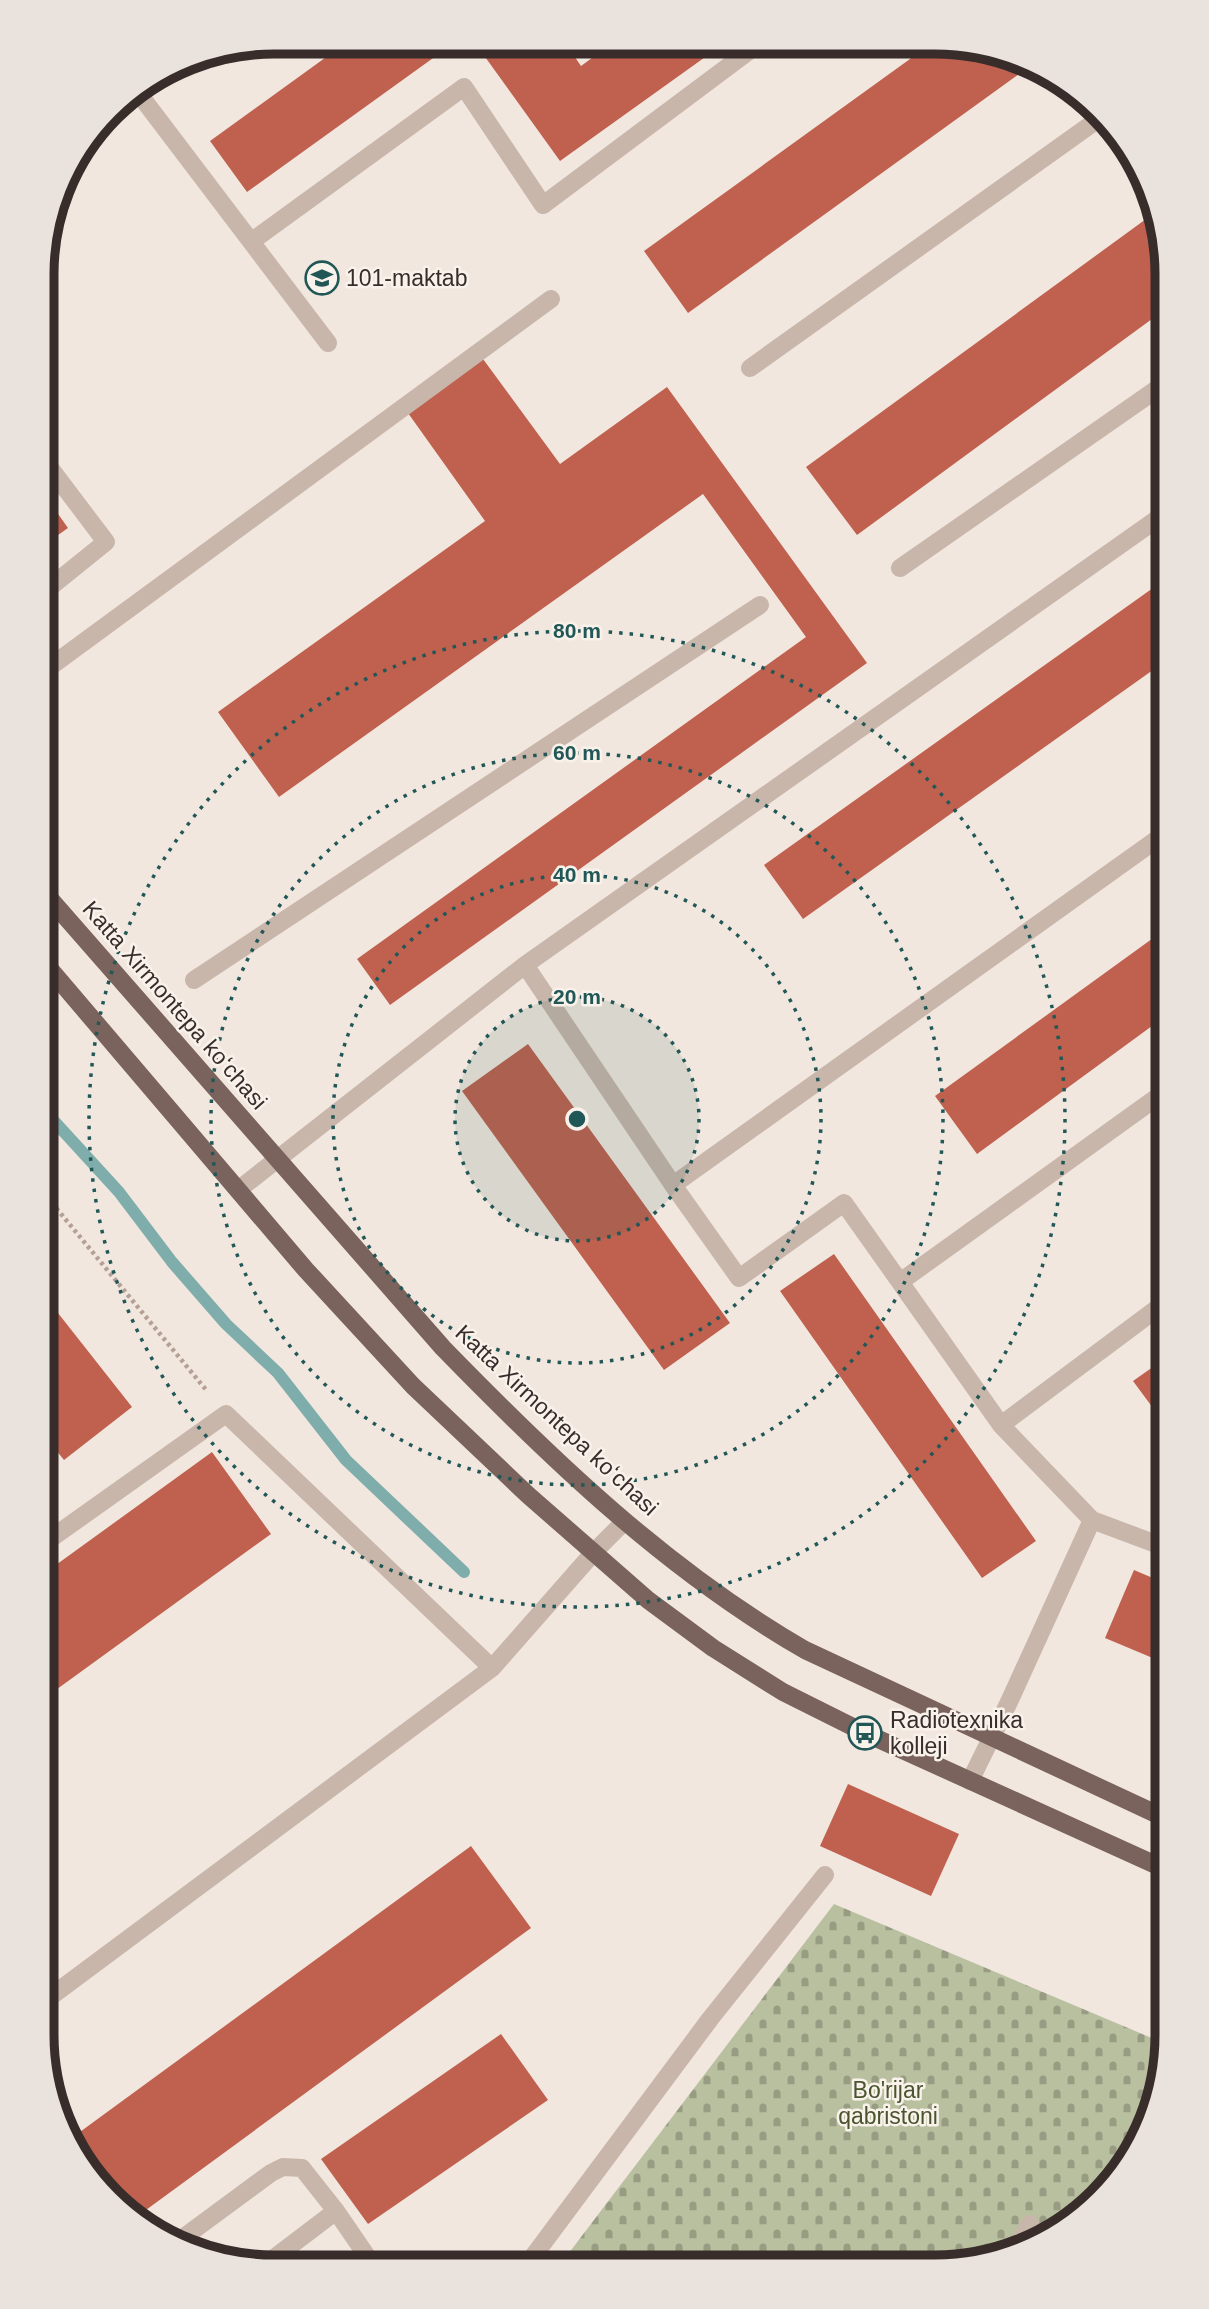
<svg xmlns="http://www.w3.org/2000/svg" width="1209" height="2309" viewBox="0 0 1209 2309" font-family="Helvetica,sans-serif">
<defs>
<pattern id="cemetery-stones" width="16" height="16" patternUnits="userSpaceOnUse" patternTransform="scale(1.75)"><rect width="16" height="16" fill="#b8c09f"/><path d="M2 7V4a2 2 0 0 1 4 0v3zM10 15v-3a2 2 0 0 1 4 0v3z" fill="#979c82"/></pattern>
</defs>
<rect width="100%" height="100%" fill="#f2e7df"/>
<path fill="url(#cemetery-stones)" d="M834,1904L1166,2044L1149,2123L1119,2176L1064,2228L1009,2255L935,2267L559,2266Z"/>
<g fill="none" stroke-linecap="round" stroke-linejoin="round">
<path stroke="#7fadab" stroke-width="12" d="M43,1109L119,1192L172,1262L226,1324L278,1373L346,1460L464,1572"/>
</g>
<path fill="#c0614f" d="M347,42L454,43L247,192L210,141Z
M475,43L566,44L581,66L611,44L722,45L560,161Z
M928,46H980L1026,69L688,313L644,251Z
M1157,211L1167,274V308L857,535L806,467Z
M483,359L560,464L667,387L867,663L390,1005L357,959L806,637L703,494L279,797L218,712L485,521L408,413Z
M44,494L68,528L44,545Z
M1167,578V660L803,919L764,865Z
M1167,928V1015L977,1154L935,1096Z
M528,1044L730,1323L664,1370L462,1091Z
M834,1254L1036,1541L982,1578L780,1291Z
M43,1294L132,1407L64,1460L43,1434Z
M1167,1357V1427L1133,1381Z
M212,1452L271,1534L42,1700V1575Z
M1134,1570L1167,1584V1664L1105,1638Z
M848,1784L959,1834L931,1896L820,1846Z
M471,1846L531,1928L135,2218L121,2210L73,2137Z
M501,2034L548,2100L368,2224L321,2159Z"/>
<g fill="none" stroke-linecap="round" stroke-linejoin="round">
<path stroke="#b5a095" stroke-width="4.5" stroke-dasharray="3.5 3.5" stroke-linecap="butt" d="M43,1192L207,1391"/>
<path stroke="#c9b6ab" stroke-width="18" d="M136,90L328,343
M252,241L464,87L543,205L757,45
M750,368L1100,118
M900,568L1167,382
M44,592L106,542L44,460
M43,672L551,299
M194,980L760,605
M673,1185L1167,832
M238,1190L525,965
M900,1282L844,1203L739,1278L673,1185L525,965L1167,512
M1001,1425L1167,1301
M1092,1520L1167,1548
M43,1536L46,1542L226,1414L492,1668
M970,1781L1009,1702L1092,1520L1001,1425L900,1282L1167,1090
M42,2003L492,1668L594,1552L624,1522
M176,2243L271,2173L283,2167L302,2168L336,2211L373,2265
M1016,2251L1030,2224
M265,2265L336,2211
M526,2266L710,2019L825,1875"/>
<path stroke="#79635c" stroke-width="18" d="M43,891L443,1348C553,1461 668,1571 805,1650L1167,1819
M43,961L306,1270L413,1386L528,1495L648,1600L713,1648L783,1692L865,1733L1167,1870"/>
</g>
<circle cx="577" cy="1119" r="122" fill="#215756" fill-opacity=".12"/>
<g fill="none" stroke="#215756" stroke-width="3.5" stroke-dasharray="3.5 7">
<circle cx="577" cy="1119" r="122"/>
<circle cx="577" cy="1119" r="244"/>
<circle cx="577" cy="1119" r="366"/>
<circle cx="577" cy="1119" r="488"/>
</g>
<defs>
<symbol id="school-ring" viewBox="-11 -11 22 22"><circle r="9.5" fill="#f9f2eb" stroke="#215756" stroke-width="1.5"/><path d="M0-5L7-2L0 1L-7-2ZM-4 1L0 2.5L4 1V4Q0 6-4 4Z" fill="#215756"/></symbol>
<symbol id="bus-ring" viewBox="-11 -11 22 22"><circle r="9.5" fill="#f9f2eb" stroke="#215756" stroke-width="1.5"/><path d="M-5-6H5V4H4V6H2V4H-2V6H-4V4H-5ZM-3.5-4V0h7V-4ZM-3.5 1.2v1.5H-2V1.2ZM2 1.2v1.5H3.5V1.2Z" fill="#215756"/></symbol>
</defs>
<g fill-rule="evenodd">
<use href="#school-ring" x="303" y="259" width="38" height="38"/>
<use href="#bus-ring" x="846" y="1714" width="38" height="38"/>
</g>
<g text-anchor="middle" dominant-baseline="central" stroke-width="5" stroke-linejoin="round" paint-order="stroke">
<g font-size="23" fill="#382d2a" stroke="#f9f2eb" text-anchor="start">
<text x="346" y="278">101-maktab</text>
<text x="890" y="1720">Radiotexnika<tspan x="890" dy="26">kolleji</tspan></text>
</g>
<g font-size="23" fill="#382d2a" stroke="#f9f2eb">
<text transform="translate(175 1005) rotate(49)">Katta Xirmontepa koʻchasi</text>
<text transform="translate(557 1420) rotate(43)">Katta Xirmontepa koʻchasi</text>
</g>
<g font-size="23" fill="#4a552f" stroke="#f9f2eb">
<text x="888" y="2090">Bo'rijar<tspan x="888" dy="26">qabristoni</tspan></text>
</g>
</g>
<path d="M0 0H1209V2309H0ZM274 54H935A220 220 0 0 1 1155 274V2035A220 220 0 0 1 935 2255H274A220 220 0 0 1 54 2035V274A220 220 0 0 1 274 54Z" fill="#eae2dc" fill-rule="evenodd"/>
<path fill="none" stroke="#382d2a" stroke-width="9" d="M274 54H935A220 220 0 0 1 1155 274V2035A220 220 0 0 1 935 2255H274A220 220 0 0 1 54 2035V274A220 220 0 0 1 274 54Z"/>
<circle cx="577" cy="1119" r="10" fill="#215756" stroke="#f9f2eb" stroke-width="3.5"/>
<g font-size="21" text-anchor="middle" font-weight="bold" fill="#215756" stroke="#f9f2eb" stroke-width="5" stroke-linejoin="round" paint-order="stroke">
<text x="577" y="638">80 m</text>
<text x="577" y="760">60 m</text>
<text x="577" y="882">40 m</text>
<text x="577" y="1004">20 m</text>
</g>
</svg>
